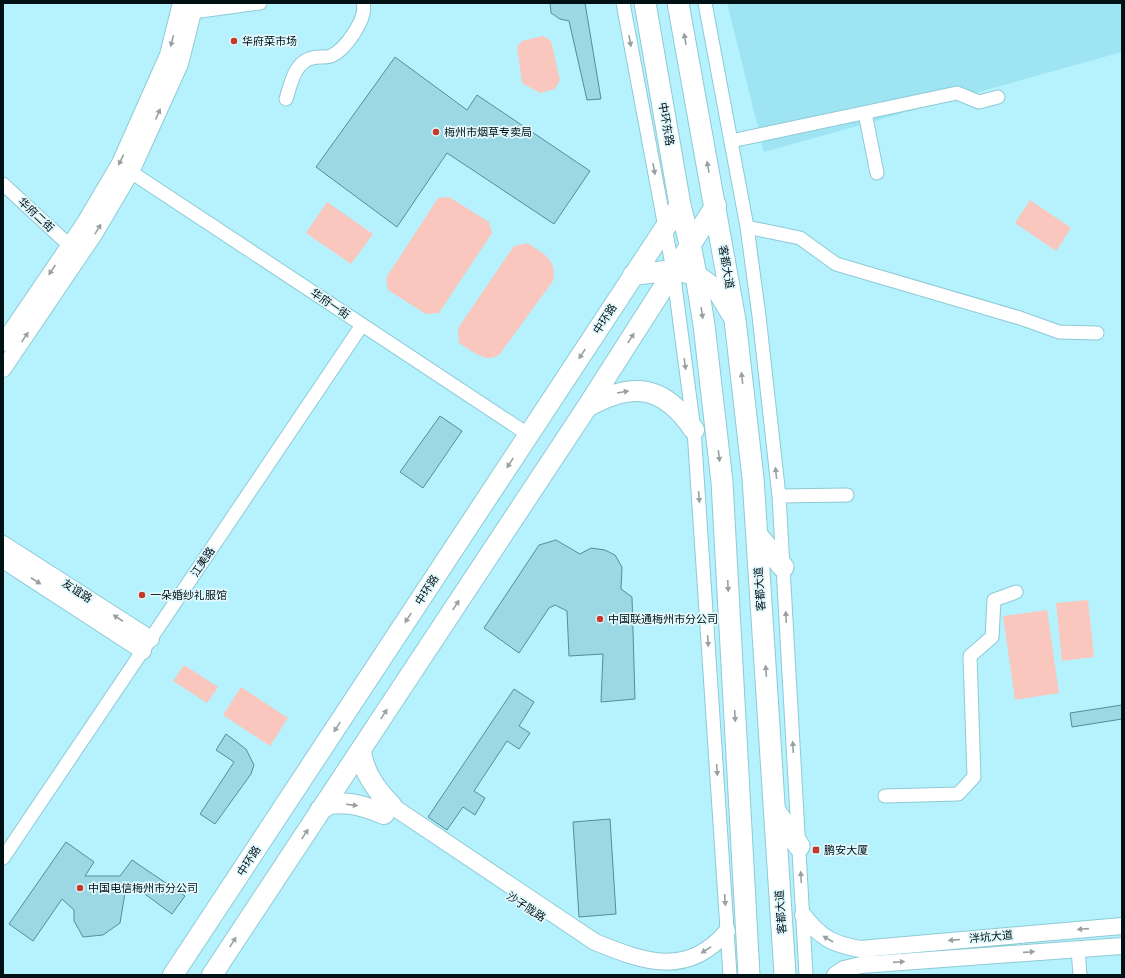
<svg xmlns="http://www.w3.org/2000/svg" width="1125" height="978" viewBox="0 0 1125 978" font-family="'Fira Sans','Noto Sans SC',sans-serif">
<rect width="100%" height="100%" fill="#b5f2fe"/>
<path fill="#9ee4f2" d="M727,3H1122V52L764,152Z"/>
<path fill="#f9c7be" d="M543,36L551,41L560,80L555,89L540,93L522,83L517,47L522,41Z
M449,197L489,222L492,233L439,313L426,314L388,290L386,278L438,198Z
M1030,200L1071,228L1056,251L1015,223Z
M327,202L373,234L351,264L306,233Z
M528,243C544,255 557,258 553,281L499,355C485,364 471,350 459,343L458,328L514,246Z
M1088,600L1094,657L1062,661L1056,603Z
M1047,610L1059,693L1015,700L1003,616Z
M184,665L218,687L207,703L173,681Z
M241,687L288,718L270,746L223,715Z"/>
<path fill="#9bd8e3" stroke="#538e99" d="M550,3H585L601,99L587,100L569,21L560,19L551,13Z
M395,57L467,110L477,95L590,171L554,224L447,153L397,227L316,167Z
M440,416L462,431L423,488L400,472Z
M556,540L580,554L591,548L605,550L615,555L622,567L621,589L632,597L635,699L601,702L603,654L569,656L567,611L555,605L549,608L519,653L484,628L539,545Z
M514,689L534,702L519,726L530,733L519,749L507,741L474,791L485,798L475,815L463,807L447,830L428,817Z
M1122,705V719L1072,727L1070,713Z
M226,734L246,749L254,765L251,774L215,824L200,814L234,762L216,750Z
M610,819L616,914L579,917L573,822Z
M66,842L94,862L85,876H120L132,860L185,896L172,914L127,881L120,923L103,935L83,937L74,921V910L62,899L33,941L9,924Z"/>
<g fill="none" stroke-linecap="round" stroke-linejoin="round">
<defs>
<path id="minor" d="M623,3L673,270L694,430L730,975
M705,3L747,227L759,316L779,496L806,975
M193,12L260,3
M286,99C290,87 293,69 305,61C316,54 323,59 331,56C345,50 368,18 363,3
M865,113L877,173
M731,141L957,93L979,102L998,97
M131,172L529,435
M3,184L69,245
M747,227L800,238L836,264L1020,318L1059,332L1097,333
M779,496L847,495
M885,796L958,794L974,777L970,656L992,637L994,600L1016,592
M3,858L362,325
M1078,949L1080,975"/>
<path id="tertiary" d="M3,343L84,224L120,163L168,55L181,3
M3,369L95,233L131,172L180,64L193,12L194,3
M3,544L151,639
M3,560L143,651
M392,806L595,942C644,962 688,978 727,931
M803,915C821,938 832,944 860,949L1122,926
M835,975L844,969L861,965L1122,946"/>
<path id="primary" d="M633,275L673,270L696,275L717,290L734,318
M587,407C633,381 664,385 694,430
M361,749C362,770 377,791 392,806
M320,810C323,808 327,805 331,804C348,801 368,807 384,814
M173,975L680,205
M212,975L587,407L716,205"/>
<path id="trunk" d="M645,3L680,205L690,244L696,275L704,325L722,482L749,975
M678,3L735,320L753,478L785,975
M757,535L783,567
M775,811L799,846"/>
</defs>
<use href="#minor" stroke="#8ecad6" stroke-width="15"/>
<use href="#tertiary" stroke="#8ecad6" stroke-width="18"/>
<use href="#primary" stroke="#8ecad6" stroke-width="22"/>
<use href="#trunk" stroke="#8ecad6" stroke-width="23"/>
<use href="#minor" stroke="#fff" stroke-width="13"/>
<use href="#tertiary" stroke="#fff" stroke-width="16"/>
<use href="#primary" stroke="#fff" stroke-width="20"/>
<use href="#trunk" stroke="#fff" stroke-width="21"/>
</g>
<defs><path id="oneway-solid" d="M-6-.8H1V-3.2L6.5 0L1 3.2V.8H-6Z"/></defs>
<g fill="#99a0a1">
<use href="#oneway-solid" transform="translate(685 39) rotate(-100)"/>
<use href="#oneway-solid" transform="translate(172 41) rotate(104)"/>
<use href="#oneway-solid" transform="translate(630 41) rotate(80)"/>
<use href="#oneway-solid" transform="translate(158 114) rotate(-66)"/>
<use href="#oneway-solid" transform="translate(121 160) rotate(116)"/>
<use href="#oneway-solid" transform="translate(708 167) rotate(-100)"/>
<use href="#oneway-solid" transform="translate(654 169) rotate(80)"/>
<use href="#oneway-solid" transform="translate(98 229) rotate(-59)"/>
<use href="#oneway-solid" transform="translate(52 270) rotate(124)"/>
<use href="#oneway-solid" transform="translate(702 313) rotate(81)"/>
<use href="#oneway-solid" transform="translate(25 337) rotate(-56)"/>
<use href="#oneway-solid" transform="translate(631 338) rotate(-57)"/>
<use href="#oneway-solid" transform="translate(582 354) rotate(123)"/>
<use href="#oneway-solid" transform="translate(685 364) rotate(82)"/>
<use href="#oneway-solid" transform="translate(742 378) rotate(-97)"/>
<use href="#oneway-solid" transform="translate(623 392) rotate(-10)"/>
<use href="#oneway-solid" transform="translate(719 456) rotate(83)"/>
<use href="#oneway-solid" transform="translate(510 463) rotate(123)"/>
<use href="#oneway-solid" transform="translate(776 473) rotate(-96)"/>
<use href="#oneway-solid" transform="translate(699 497) rotate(86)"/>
<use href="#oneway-solid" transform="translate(36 581) rotate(33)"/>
<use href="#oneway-solid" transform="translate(728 586) rotate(87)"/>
<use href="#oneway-solid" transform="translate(456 605) rotate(-57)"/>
<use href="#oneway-solid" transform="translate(786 617) rotate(-93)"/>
<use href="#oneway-solid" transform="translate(118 618) rotate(-147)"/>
<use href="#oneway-solid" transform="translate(408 618) rotate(123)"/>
<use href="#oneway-solid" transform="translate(708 641) rotate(86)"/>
<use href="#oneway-solid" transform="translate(766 671) rotate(-94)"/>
<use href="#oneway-solid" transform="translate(384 714) rotate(-57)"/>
<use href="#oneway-solid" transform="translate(735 716) rotate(87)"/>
<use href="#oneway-solid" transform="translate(337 727) rotate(123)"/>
<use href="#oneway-solid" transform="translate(793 747) rotate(-93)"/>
<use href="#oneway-solid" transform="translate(717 770) rotate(86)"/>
<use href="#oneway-solid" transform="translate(352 805) rotate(7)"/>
<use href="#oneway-solid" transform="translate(305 834) rotate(-57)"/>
<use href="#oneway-solid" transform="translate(801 877) rotate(-93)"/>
<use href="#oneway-solid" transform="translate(725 900) rotate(86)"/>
<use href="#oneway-solid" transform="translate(1083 929) rotate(176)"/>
<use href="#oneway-solid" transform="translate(828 939) rotate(-150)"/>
<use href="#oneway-solid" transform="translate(954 940) rotate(175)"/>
<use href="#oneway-solid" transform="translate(233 942) rotate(-57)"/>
<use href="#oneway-solid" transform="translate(706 950) rotate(148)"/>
<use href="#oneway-solid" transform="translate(1029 952) rotate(-4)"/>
<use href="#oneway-solid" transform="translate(899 962) rotate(-4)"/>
</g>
<g fill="#c63928" stroke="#e1f8fd" stroke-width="1.5">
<circle cx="234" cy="41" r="4"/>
<circle cx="436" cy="132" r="4"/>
<circle cx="142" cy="595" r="4"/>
<circle cx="600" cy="619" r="4"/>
<rect x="812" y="846" width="8" height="8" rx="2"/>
<circle cx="80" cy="888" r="4"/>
</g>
<g text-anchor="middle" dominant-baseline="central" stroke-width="3.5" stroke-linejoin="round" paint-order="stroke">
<g font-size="11" fill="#001115" stroke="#e1f8fd" text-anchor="start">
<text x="242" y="41">华府菜市场</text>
<text x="444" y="132">梅州市烟草专卖局</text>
<text x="150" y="595">一朵婚纱礼服馆</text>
<text x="608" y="619">中国联通梅州市分公司</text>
<text x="824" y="850">鹏安大厦</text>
<text x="88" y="888">中国电信梅州市分公司</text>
</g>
<g font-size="11" fill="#001115" stroke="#e1f8fd">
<text transform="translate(666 124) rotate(80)">中环东路</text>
<text transform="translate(36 215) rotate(43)">华府二街</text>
<text transform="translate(726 267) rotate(80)">客都大道</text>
<text transform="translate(330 304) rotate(34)">华府一街</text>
<text transform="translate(605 319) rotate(-57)">中环路</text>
<text transform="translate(203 562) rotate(-56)">江美路</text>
<text transform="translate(760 589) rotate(-94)">客都大道</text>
<text transform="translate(427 590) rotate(-57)">中环路</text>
<text transform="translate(77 591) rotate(33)">友谊路</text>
<text transform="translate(249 861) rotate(-57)">中环路</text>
<text transform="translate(526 907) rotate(33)">沙子陇路</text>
<text transform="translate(781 912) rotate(-94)">客都大道</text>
<text transform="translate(991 937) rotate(-5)">泮坑大道</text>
</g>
</g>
<rect width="1125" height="978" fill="none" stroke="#001115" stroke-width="8"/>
</svg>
